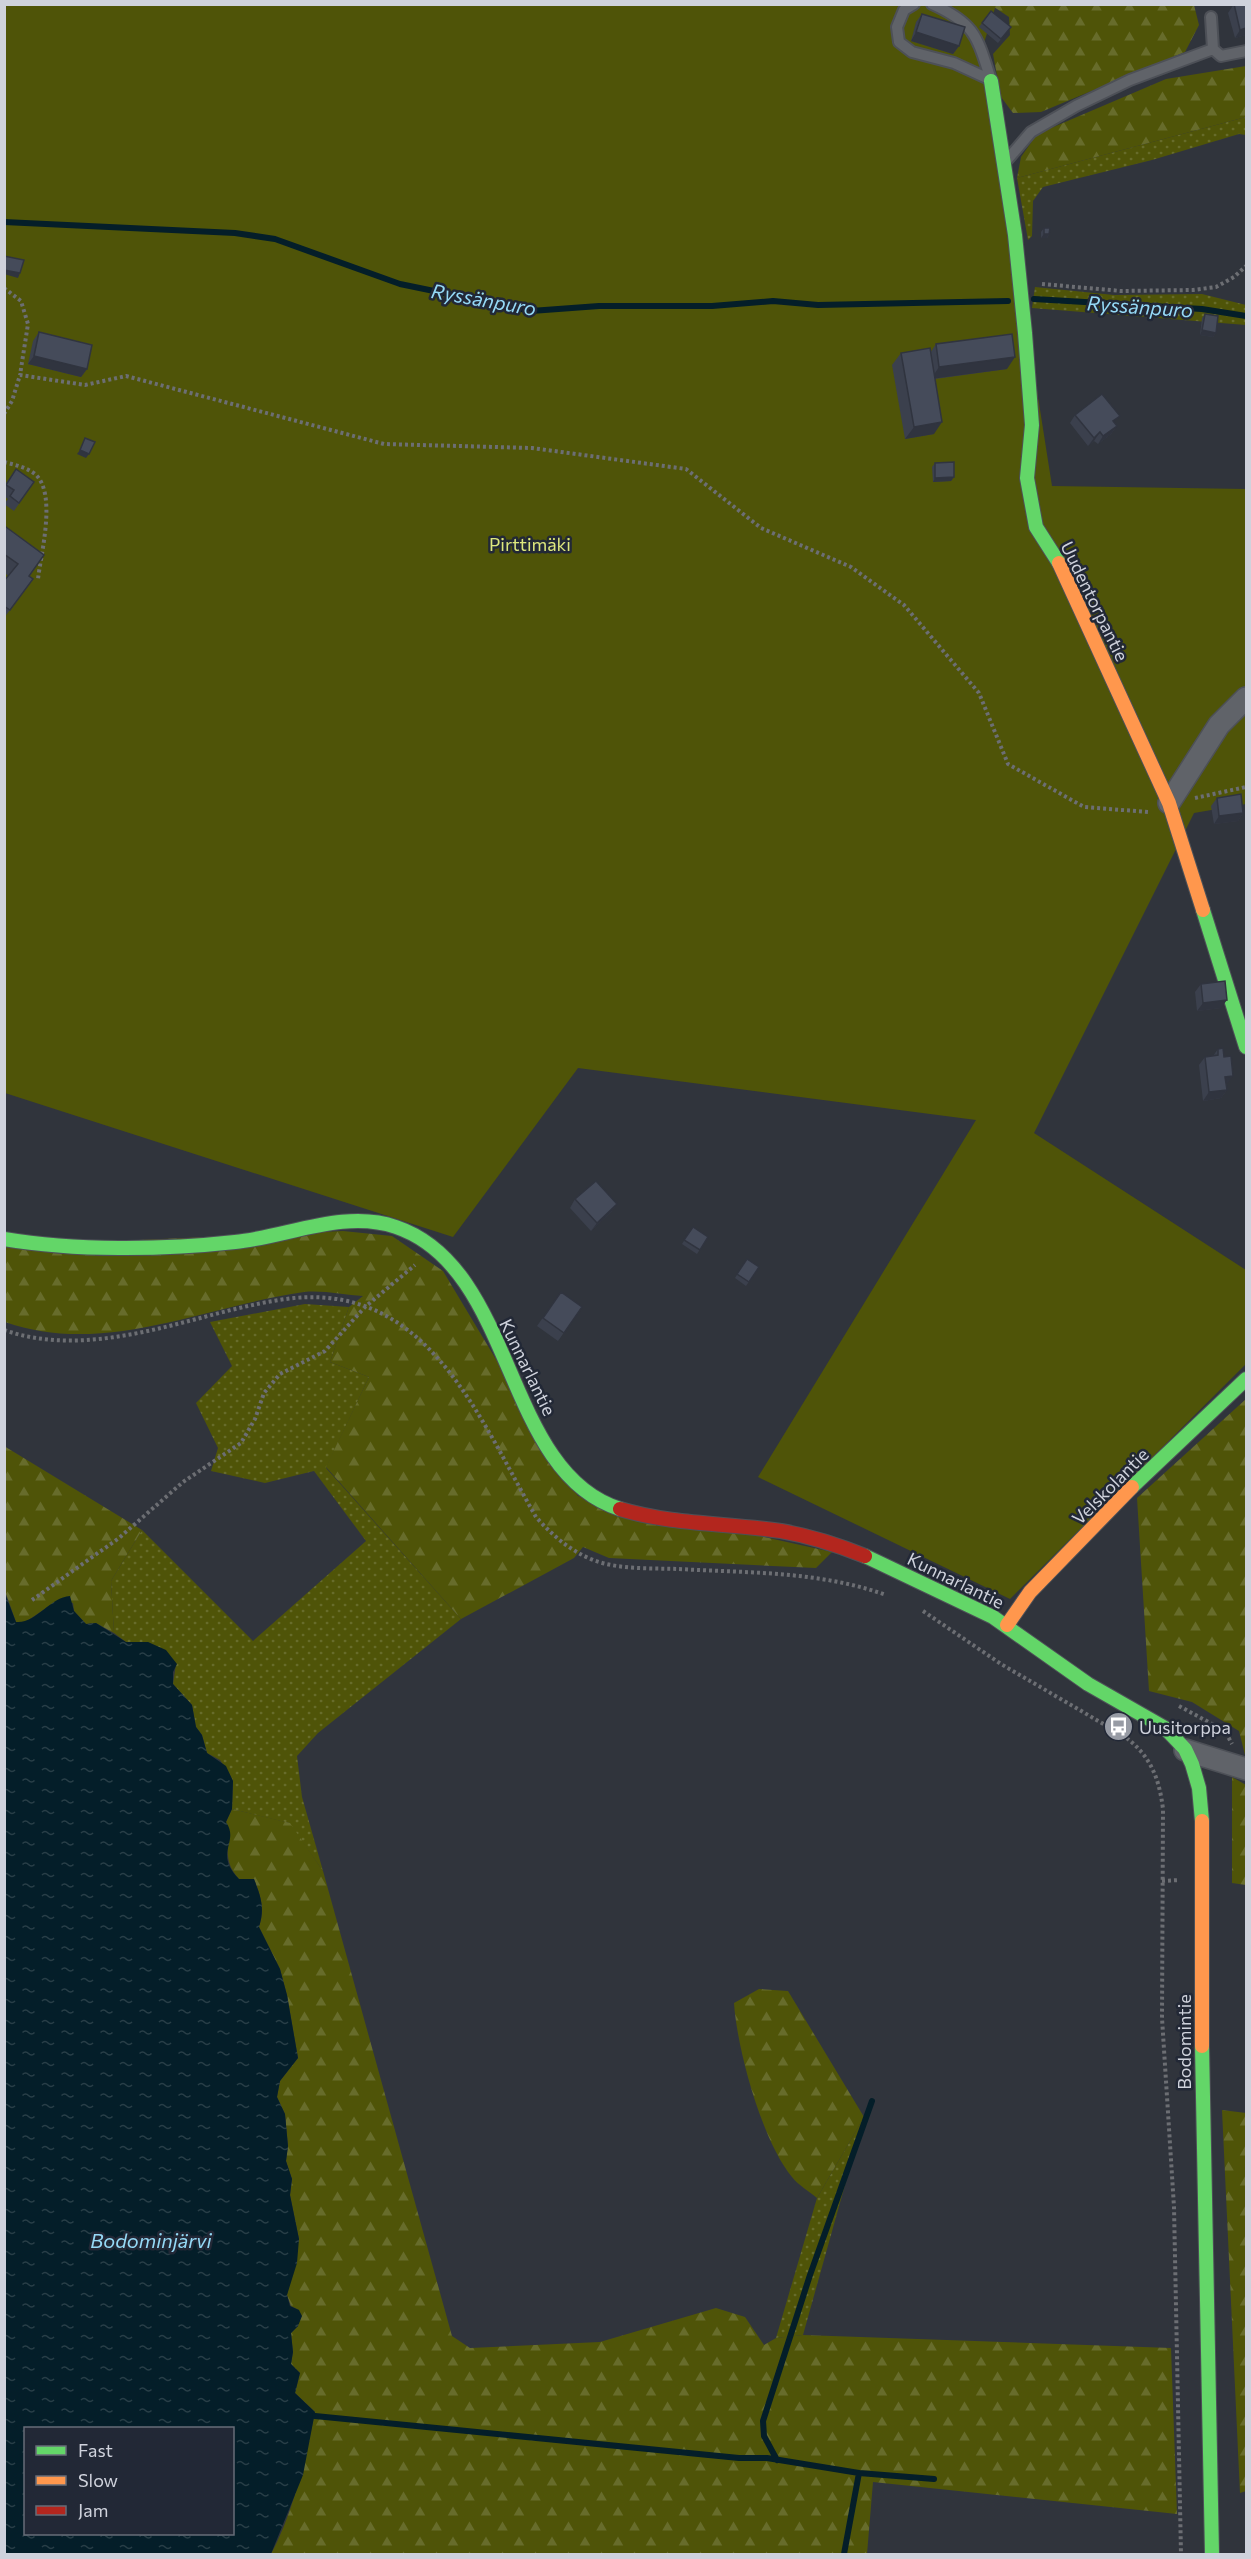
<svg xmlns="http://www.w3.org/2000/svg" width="1251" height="2559" viewBox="0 0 1251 2559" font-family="Commissioner,sans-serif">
<defs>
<pattern id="grass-dots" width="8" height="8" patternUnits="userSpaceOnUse" patternTransform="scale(1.5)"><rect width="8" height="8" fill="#4f5408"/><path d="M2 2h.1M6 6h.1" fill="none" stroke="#676c2b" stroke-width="1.8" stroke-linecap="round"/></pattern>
<pattern id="forest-firs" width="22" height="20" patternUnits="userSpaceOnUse" patternTransform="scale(1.5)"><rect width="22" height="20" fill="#4f5408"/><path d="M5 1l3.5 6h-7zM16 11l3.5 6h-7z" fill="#676c2b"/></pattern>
<pattern id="water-ripples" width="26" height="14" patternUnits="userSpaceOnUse" patternTransform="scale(1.5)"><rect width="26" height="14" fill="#041e29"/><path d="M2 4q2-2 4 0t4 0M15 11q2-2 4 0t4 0" fill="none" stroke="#283e47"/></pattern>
</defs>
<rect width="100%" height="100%" fill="#30343c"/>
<path fill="url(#grass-dots)" d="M1246,117V135L1239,134L1152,160L1043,187L1033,201L1032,236L1028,240L1017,178Z
M1035,287L1114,295L1202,294L1246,305V325L1032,308Z
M305,1304L349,1307L330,1362L369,1377L326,1468L461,1619L318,1733L297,1756L302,1797L323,1871L289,1823L232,1809L233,1781L229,1773L220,1760L207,1753L202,1735L196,1727L192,1705L173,1684L176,1664L148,1642H126L114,1633L111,1581L142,1530L253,1641L366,1541L314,1471L265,1483L211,1471L218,1448L196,1403L232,1366L210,1322Z
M864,2117L803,2335L776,2338L817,2198Z"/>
<path fill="url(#forest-firs)" d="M991,5H1194L1199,25L1185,52L1041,112L1013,113L1001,97L993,54L1010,35L1009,17Z
M1246,66V117L1017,178L1021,157L1037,134L1166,79Z
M343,1231L392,1236L443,1271L578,1496L832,1552L816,1568L609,1558L583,1547L574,1558L461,1619L326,1467L369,1377L330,1362L349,1307L363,1296C345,1295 323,1290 304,1292C205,1306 104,1357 5,1322V1246Z
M1246,1399V1759L1239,1731L1192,1702L1149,1691L1137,1498Z
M4,1446L142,1530L111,1581L114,1633L96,1623L86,1624L74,1611L73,1603L58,1600L24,1623L16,1622L5,1591Z
M1232,1777L1246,1785V1885L1232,1883Z
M232,1809L290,1823L323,1871L452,2336L470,2348L600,2342L716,2308L745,2317L764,2345L776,2338L803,2335L1171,2348L1177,2514L873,2482L867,2554H271C294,2511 305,2460 315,2412L295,2393L300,2373L291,2364L293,2352L291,2333L298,2326L299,2310L291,2306L287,2295L299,2239L290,2195L292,2179L286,2161L288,2146L285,2114L277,2097L280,2081L298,2058L287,1995L280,1969L259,1927C265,1908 261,1897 254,1879H239C221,1860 231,1844 226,1822Z
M759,1989L788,1991L864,2117L817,2198C809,2191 798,2185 792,2177C762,2141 737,2049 734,2003Z
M1222,2110L1246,2113V2491L1240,2493Z"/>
<path fill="#4f5408" d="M5,5H996L983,46L1052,486L1246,489V804L1194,813L1034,1133L1246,1270V1364L1010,1599L758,1477L976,1120L578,1068L453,1237L5,1093Z"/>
<path fill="url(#water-ripples)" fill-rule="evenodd" d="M4,1591L16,1622C36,1624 50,1597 70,1596L74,1611L86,1624L96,1623L126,1642H148L166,1650L177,1664L173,1672V1684L192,1705L196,1727L202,1735L207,1753L226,1766L233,1781L232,1809L226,1822C240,1842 213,1853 239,1879H254C261,1897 265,1908 259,1927L280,1969L287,1995L298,2058L280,2081L277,2097L285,2114L288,2146L286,2161L292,2179L290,2195L299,2239L297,2263L287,2295L290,2306L299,2310L302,2316L298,2326L291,2333L293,2352L291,2364L300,2373L295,2393L315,2412L303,2475L271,2554H5ZM26,2428H232V2534H26Z"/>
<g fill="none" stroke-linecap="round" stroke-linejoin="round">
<path stroke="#041e29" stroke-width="6" d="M4,222L235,233L275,239L400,284L531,311L599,306H712L773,301L818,305L1008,301
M1034,299L1202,309L1246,316
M315,2416L739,2458H767L859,2473L934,2479
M777,2460L764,2436L763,2421L810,2275L872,2101
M844,2554L859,2473"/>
<defs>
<path id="lane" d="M914,4L904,10L897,27L899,42L912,52L954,63L991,80
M932,4C976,24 977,37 991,80
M1211,17L1213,49
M1007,160L1031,132L1076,106L1130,80L1213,49L1221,56L1246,51"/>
<path id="street" d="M1169,803L1219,725L1246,698
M1185,1750L1246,1769"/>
<path id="fast" d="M991,81L1015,235L1025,333L1032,425L1027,478L1036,527L1059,563
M1203,910L1246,1047
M4,1239C75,1251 163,1250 235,1242C287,1237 344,1209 396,1227C517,1268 502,1472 620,1509
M1132,1487L1246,1379
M865,1556L993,1617L1088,1684L1165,1728L1185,1749L1192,1764L1199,1788L1202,1821
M1202,2046L1212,2554"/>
<path id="slow" d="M1059,563L1169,803L1203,910
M1007,1625L1030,1592L1132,1487
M1202,1821V2046"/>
<path id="jam" d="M620,1509C673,1525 727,1523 781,1531C810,1536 838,1545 865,1556"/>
</defs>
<use href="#lane" stroke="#4d5057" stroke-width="14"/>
<use href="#street" stroke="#4d5057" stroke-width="24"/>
<use href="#fast" stroke="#4d5057" stroke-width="16"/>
<use href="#slow" stroke="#4d5057" stroke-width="16"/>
<use href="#jam" stroke="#4d5057" stroke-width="16"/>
<path stroke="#6c6e73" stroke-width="4" stroke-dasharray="3 3" stroke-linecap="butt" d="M1042,284L1121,291L1193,290L1216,287L1234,277L1246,266
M4,288L21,301L28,324L20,375
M4,414L12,401L20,375L85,385L126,376L384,444L532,448L686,469L761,528L851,567L904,605L979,693L1008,764L1084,807L1148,812
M4,462C15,465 26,467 35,474C57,493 41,553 38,579
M1195,798L1246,787
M4,1330C55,1348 110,1340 161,1328C204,1318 249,1303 294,1298C429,1285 480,1420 536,1517C552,1535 569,1550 593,1560C620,1570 651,1568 679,1569C749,1573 819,1571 886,1595
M32,1600L119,1538L183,1482L241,1443L255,1419L264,1393L280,1374L325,1351L365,1307L415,1265
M923,1611L1001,1664L1124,1736C1150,1755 1159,1777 1163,1809L1162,2018L1174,2207L1181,2554
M1179,1706L1225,1731L1232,1744
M1162,1881L1180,1880"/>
<use href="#lane" stroke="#606369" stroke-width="10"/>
<use href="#street" stroke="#606369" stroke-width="21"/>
<use href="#fast" stroke="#63d668" stroke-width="14"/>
<use href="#slow" stroke="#ff974d" stroke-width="14"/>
<use href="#jam" stroke="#b3261e" stroke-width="14"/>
</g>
<path fill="#3b404d" d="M1234,4L1246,35L1235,38L1228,13Z
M922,14L959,46L953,54L911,41L916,22Z
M982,23L1011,27L998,43L979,27Z
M1044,228L1049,234L1047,238H1041V232Z
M1205,314L1216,333L1213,337L1200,335L1202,318Z
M39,332L87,369L81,377L28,364L33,341Z
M936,344L1007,369L935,379L934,434L905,439L892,365L901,353H930Z
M1075,415L1115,423L1117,426L1111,434L1098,444L1094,441L1088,446L1070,423Z
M935,463L954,477L951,481L933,482L932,467Z
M16,469L34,482L14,511L4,504L8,499L4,496V486Z
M4,528L29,576L33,579L4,618V581L9,576L4,573Z
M1217,798L1243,813L1238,821L1214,824L1211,806Z
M1201,984L1221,1008L1197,1011L1195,992Z
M1218,1049L1227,1084L1226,1085L1227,1090L1221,1098L1203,1101L1199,1065L1205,1057L1213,1056Z
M575,1199L617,1204L611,1212L591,1231L570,1208Z
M693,1227L708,1237L697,1254L682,1244Z
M747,1259L759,1267L746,1286L735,1278Z
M561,1292L582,1307L558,1341L537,1326Z"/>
<path fill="#30343f" d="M1246,28V35L1235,38L1240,30Z
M916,32L959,46L953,54L911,41Z
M1044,234H1049L1047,238H1041Z
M4,270L20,273L18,278L4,274Z
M1202,330L1216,333L1213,337L1200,335Z
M34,356L87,369L81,377L28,364Z
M1015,357L1007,369L931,379L939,367Z
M942,422L934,434L905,439L914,427Z
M1117,426L1111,434L1098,444L1103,436Z
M1100,432L1094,441L1088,446L1094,438Z
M80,450L89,454L86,458L77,454Z
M954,477L951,481L933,482L935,478Z
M1243,813L1238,821L1214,824L1219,816Z
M1227,1000L1221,1008L1197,1011L1203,1003Z
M1233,1076L1227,1084L1220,1085L1225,1077Z
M1227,1090L1221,1098L1203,1101L1209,1092Z
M617,1204L611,1212L591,1231L597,1223Z"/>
<path fill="#454b5a" stroke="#30343f" stroke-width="1.5" d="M1234,4H1246V28L1240,30Z
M991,11L1011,27L1001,39L982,23Z
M922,14L965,27L959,46L916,32Z
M1044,228H1050L1049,234H1044Z
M4,256L24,260L20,273L4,270Z
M1205,314L1218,316L1216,333L1202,330Z
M39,332L92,345L87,369L34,356Z
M1012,334L1015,357L939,367L936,344Z
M930,348L942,422L914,427L901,353Z
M1102,394L1120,416L1113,421L1117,426L1103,436L1100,432L1094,438L1075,415Z
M85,438L95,442L89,454L80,450Z
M954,462V477L935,478V463Z
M16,469L34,482L19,503L10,496L14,490L6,485Z
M6,527L44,555L29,576L33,579L10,610L4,606V581L18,564L4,554V528Z
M1241,794L1243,813L1219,816L1217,798Z
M1225,981L1227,1000L1203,1003L1201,984Z
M1223,1048L1224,1057L1231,1056L1233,1076L1225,1077L1227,1090L1209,1092L1205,1057L1218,1055V1049Z
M596,1181L617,1204L597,1223L575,1199Z
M693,1227L708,1237L700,1250L684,1240Z
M747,1259L759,1267L749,1282L737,1274Z
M561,1292L582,1307L564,1333L543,1318Z"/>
<defs>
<symbol id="bus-disc" viewBox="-11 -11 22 22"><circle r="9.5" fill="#979ba4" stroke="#222836"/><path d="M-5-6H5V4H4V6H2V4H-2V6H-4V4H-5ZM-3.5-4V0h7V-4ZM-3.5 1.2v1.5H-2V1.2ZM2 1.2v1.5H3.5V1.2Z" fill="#fff"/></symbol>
</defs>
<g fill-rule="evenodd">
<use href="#bus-disc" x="1102" y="1710" width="33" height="33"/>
</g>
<g text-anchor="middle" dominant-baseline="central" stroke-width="5" stroke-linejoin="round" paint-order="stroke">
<g font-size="18" fill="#dee87d" stroke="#222836">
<text x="530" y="544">Pirttimäki</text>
</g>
<g font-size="18" fill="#cfd2dc" stroke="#222836">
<text transform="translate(1095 601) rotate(64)">Uudentorpantie</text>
<text transform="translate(528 1367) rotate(64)">Kunnarlantie</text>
<text transform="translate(1110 1486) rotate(-45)">Velskolantie</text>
<text transform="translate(956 1580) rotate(26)">Kunnarlantie</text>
<text transform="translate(1184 2042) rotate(-90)">Bodomintie</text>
</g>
<g font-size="18" fill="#cfd2dc" stroke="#222836" text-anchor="start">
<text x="1139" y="1727">Uusitorppa</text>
</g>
<g font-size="20" font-style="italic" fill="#95d9f6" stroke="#222836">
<text transform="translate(484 299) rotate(10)">Ryssänpuro</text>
<text transform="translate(1140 306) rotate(4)">Ryssänpuro</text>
<text x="151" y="2240">Bodominjärvi</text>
</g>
</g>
<rect width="1251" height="2559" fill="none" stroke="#cfd2dc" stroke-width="12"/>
<rect x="24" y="2427" width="210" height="108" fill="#222836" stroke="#676c78" stroke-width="1.5"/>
<rect x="36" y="2446" width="30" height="9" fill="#63d668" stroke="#676c78" stroke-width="1.5"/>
<text x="78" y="2457" font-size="18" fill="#cfd2dc">Fast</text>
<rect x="36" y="2476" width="30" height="9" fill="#ff974d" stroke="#676c78" stroke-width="1.5"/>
<text x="78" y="2487" font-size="18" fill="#cfd2dc">Slow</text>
<rect x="36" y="2506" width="30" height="9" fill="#b3261e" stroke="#676c78" stroke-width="1.5"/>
<text x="78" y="2517" font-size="18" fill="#cfd2dc">Jam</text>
</svg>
